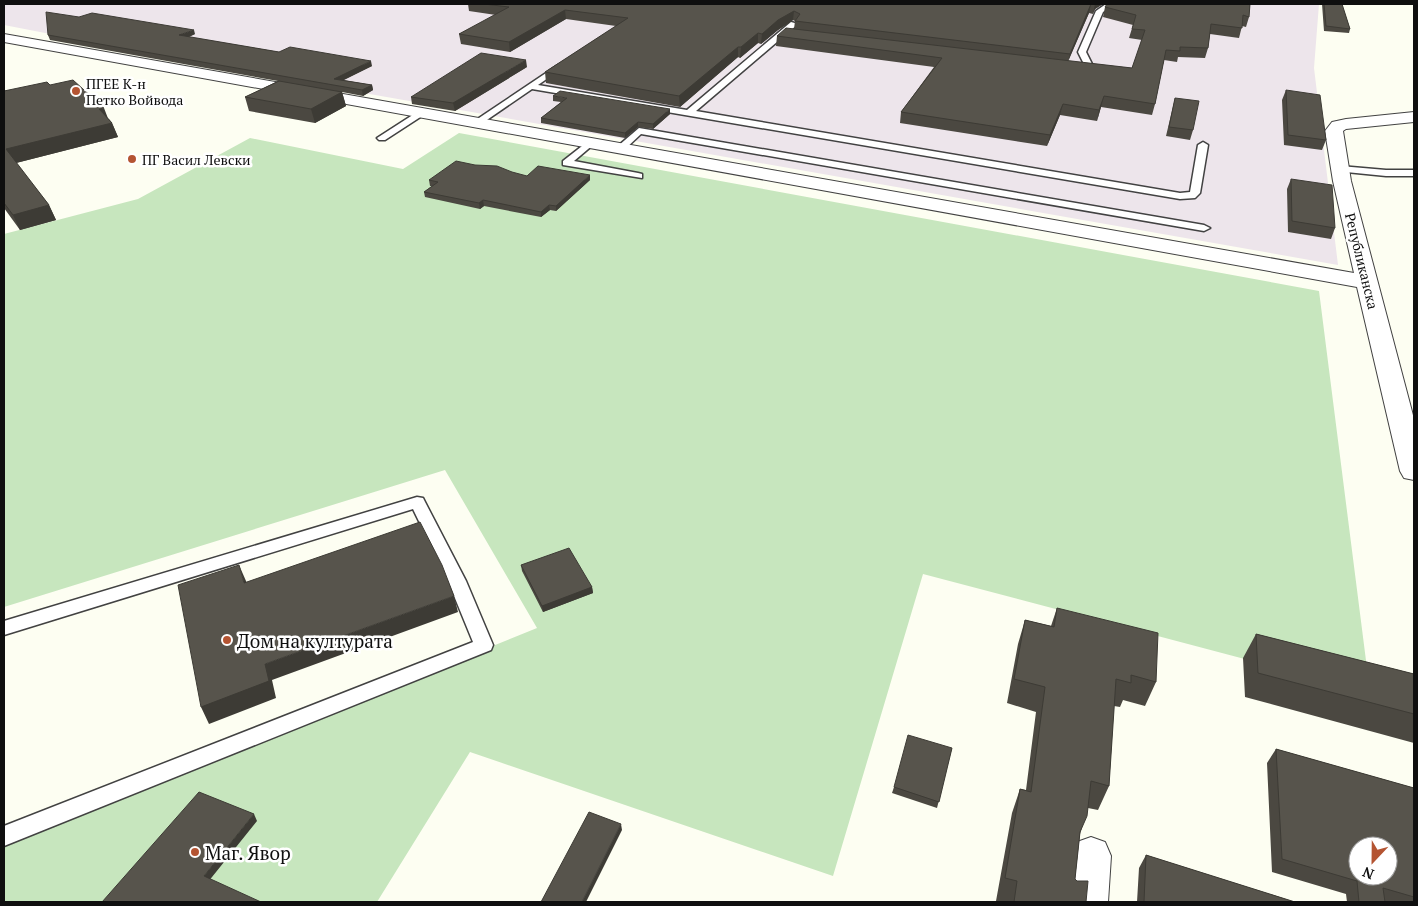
<svg xmlns="http://www.w3.org/2000/svg" width="1418" height="906" viewBox="0 0 1418 906" font-family="'PT Serif',serif">
<rect width="100%" height="100%" fill="#fdfef2"/>
<path fill="#ede5eb" d="M4,4H1319L1314,68L1338,265L256,74L4,25Z"/>
<path fill="#c7e6be" d="M459,133L1319,291L1370,692L923,574L833,876L470,752L377,902H4V843L537,628L445,470L4,607V234L138,199L250,138L403,169Z"/>
<g fill="none" stroke-linecap="round" stroke-linejoin="round">
<defs>
<path id="service" d="M1106,4H1114L1103,12L1086,52L1093,66L1087,70L1073,71V67L1085,66L1078,52L1096,11Z
M791,22L798,24L696,111L1180,193L1190,192L1198,145L1203,142L1208,145L1200,193L1195,198L1180,199L532,89L481,124H475L473,122L558,65L562,67L561,69L538,85L687,110Z
M422,109L426,112L425,114L385,140H379L377,138Z
M639,128L1204,225L1210,228L1204,231L641,134L624,150H618V146Z
M591,139L596,142L594,144L574,161L638,173L642,174V178L563,165V161Z
M1340,166L1386,170H1414V176H1386L1336,171V167Z
M417,497L423,498L425,502L466,581L493,645L491,650L4,846V826L473,642L448,581L413,509L4,635V621Z"/>
<path id="minor" d="M4,34L1354,273L1333,181L1325,131L1332,122L1346,119L1414,112V122L1346,129L1343,131L1351,181L1414,419V480L1404,478L1400,471L1357,287L4,42Z
M1091,837L1105,842L1111,856L1108,902H1066L1071,856L1077,842Z"/>
</defs>
<use href="#service" stroke="#424242" stroke-width="3"/>
<use href="#minor" stroke="#424242" stroke-width="2"/>
<use href="#service" fill="#fff" fill-rule="evenodd"/>
<use href="#minor" fill="#fff" fill-rule="evenodd"/>
</g>
<path fill="#4b4841" d="M468,4H1103L1095,9L1093,14L1089,13L1068,61L1132,68L1142,40L1129,38L1133,25L1103,17L1105,7L1250,4L1249,17L1246,27L1242,26L1239,38L1210,34L1208,48L1205,58L1178,57L1177,62L1164,60L1155,104L1152,115L1101,107L1097,121L1060,115L1047,146L900,123L901,112L934,67L776,46L777,36L794,29L795,21L793,20L778,30L761,44L758,43L740,58L738,57L680,107L546,83L545,72L616,26L566,19L510,52L461,44L459,34L496,15L469,11Z
M1322,4H1342L1350,29L1349,33L1324,31Z
M195,34L189,37L279,52L372,66L343,80L372,85L373,90L363,96L342,92L346,106L315,123L249,111L245,97L278,81L50,40L48,35Z
M527,67L455,111L412,104L411,97Z
M50,85L109,119L112,123L118,137L16,163L49,205L56,220L20,230L4,208V91Z
M1286,90L1326,140L1322,150L1284,145L1282,100Z
M553,96L670,114L653,129L638,127L625,138L541,123V118L561,102L553,101Z
M1175,98L1193,130L1190,140L1166,136Z
M527,176L590,180L556,211L550,210L541,217L484,206L480,209L425,197L424,192L432,186H430L429,180Z
M1291,179L1335,228L1331,239L1288,232L1287,189Z
M521,565L592,587L593,593L543,612L522,571Z
M1057,608L1156,682L1145,706L1123,700L1120,707L1114,706L1109,786L1098,810L1088,808L1080,834L1075,879L1086,902H1000L996,901L1012,813L1020,789L1026,790L1036,712L1007,703L1018,644L1025,620L1051,626Z
M1256,634L1414,674V743L1245,697L1243,658Z
M952,748L937,808L892,793L894,787Z
M1276,749L1414,788V902H1347L1346,894L1272,872L1267,763Z
M1146,855L1295,902H1137L1139,868Z"/>
<path fill="#3d3b35" d="M1091,4L1089,13L1067,64L1070,54Z
M1095,4H1103L1095,9L1093,14Z
M565,10L566,19L510,52L509,42Z
M794,11L793,20L778,30L761,44L762,34L778,20Z
M194,30L195,34L181,40L179,35Z
M758,33V43L740,58L741,47Z
M738,47V57L680,107L679,96Z
M526,60L527,67L455,111L453,103Z
M371,61L372,66L336,84L334,79Z
M372,85L373,90L363,96L362,90Z
M342,92L346,106L315,123L311,109Z
M1104,96L1101,107L1097,121L1099,110Z
M1063,104L1060,115L1047,146L1050,135Z
M104,108L109,121L99,109Z
M670,109V114L653,129V124Z
M638,122V127L625,138V133Z
M112,123L118,137L12,164L6,149Z
M590,175V180L556,211V206Z
M483,200L484,206L480,209L479,203Z
M49,205L56,220L20,230L13,215Z
M549,205L550,210L541,217V212Z
M239,565L246,581L251,599L244,583Z
M592,587L593,593L543,612L542,606Z
M454,596L458,612L272,680L276,698L209,724L201,707L265,664Z
M254,814L257,821L208,882L204,876Z
M621,824L622,830L586,902H582Z"/>
<path fill="#57544c" stroke="#3d3b35" fill-rule="evenodd" d="M484,4H1091L1070,54L795,21L800,14L794,11L778,20L762,34L758,33L741,47H738L679,96L545,72L628,18L565,10L509,42L459,34L509,7Z
M1107,4H1250L1249,17L1243,15L1242,28L1211,24L1208,48L1180,47V51L1166,50L1155,104L1104,96L1099,110L1063,104L1050,135L901,112L942,58L777,36L786,28L1132,68L1145,30L1132,29L1136,15L1105,7Z
M1324,4H1342L1350,29L1326,26Z
M46,12L79,17L92,13L194,30L179,35L279,52L290,47L371,61L334,79L372,85L362,90L48,35Z
M481,53L526,60L453,103L411,97Z
M73,80L104,108L99,109L112,123L6,149L49,205L13,215L4,203V91L47,82L50,85Z
M279,81L342,92L311,109L245,97Z
M1286,90L1320,95L1326,140L1288,135Z
M560,91L670,109L653,124L638,122L625,133L541,118L567,98L553,96Z
M1175,98L1199,101L1193,130L1169,127Z
M456,161L475,165L497,166L512,172L527,176L538,166L590,175L556,206L549,205L541,212L483,200L479,203L424,192L438,182L429,180Z
M1291,179L1332,185L1335,228L1292,221Z
M420,522L442,565L454,596L265,664L269,681L201,707L178,585L239,565L244,583Z
M569,548L592,587L542,606L521,565Z
M1057,608L1158,633L1156,682L1131,675V683L1116,679L1109,786L1091,781L1087,816L1080,832L1075,879L1077,881H1088L1086,902H1014L1017,881L1005,878L1020,789L1031,792L1045,687L1014,679L1025,620L1054,627Z
M1256,634L1414,674V714L1258,673Z
M908,735L952,748L939,802L894,787Z
M1276,749L1414,788V897L1383,888L1385,902H1359L1357,881L1282,859ZM1358,846H1388V876H1358Z
M199,792L254,814L204,876L261,902H102Z
M589,812L621,824L582,902H541Z
M1146,855L1295,902H1144Z"/>
<g fill="#b45432" stroke="#fff" stroke-width="2">
<circle cx="76" cy="91" r="5"/>
<circle cx="132" cy="159" r="5"/>
<circle cx="227" cy="640" r="5"/>
<circle cx="195" cy="852" r="5"/>
</g>
<g text-anchor="middle" dominant-baseline="central" stroke-width="5" stroke-linejoin="round" paint-order="stroke">
<g font-size="14" fill="#0f0f0f" stroke="#fff" text-anchor="start">
<text x="86" y="83">ПГЕЕ К-н<tspan x="86" dy="16">Петко Войвода</tspan></text>
<text x="142" y="159">ПГ Васил Левски</text>
</g>
<g font-size="14" fill="#0f0f0f" stroke="#fff">
<text transform="translate(1362 261) rotate(76)">Републиканска</text>
</g>
<g font-size="19" fill="#0f0f0f" stroke="#fff" text-anchor="start">
<text x="237" y="640">Дом на културата</text>
<text x="205" y="852">Маг. Явор</text>
</g>
</g>
<rect width="1418" height="906" fill="none" stroke="#0f0f0f" stroke-width="10"/>
<g transform="translate(1373 861) rotate(202)"><circle r="24" fill="#ffffff" stroke="#9f9f9f"/>
<path d="M0-4L9 19L0 12L-9 19Z" fill="#b45432"/>
<text y="-8" font-size="14" font-weight="bold" text-anchor="middle" fill="#0f0f0f">N</text>
</g>
</svg>
